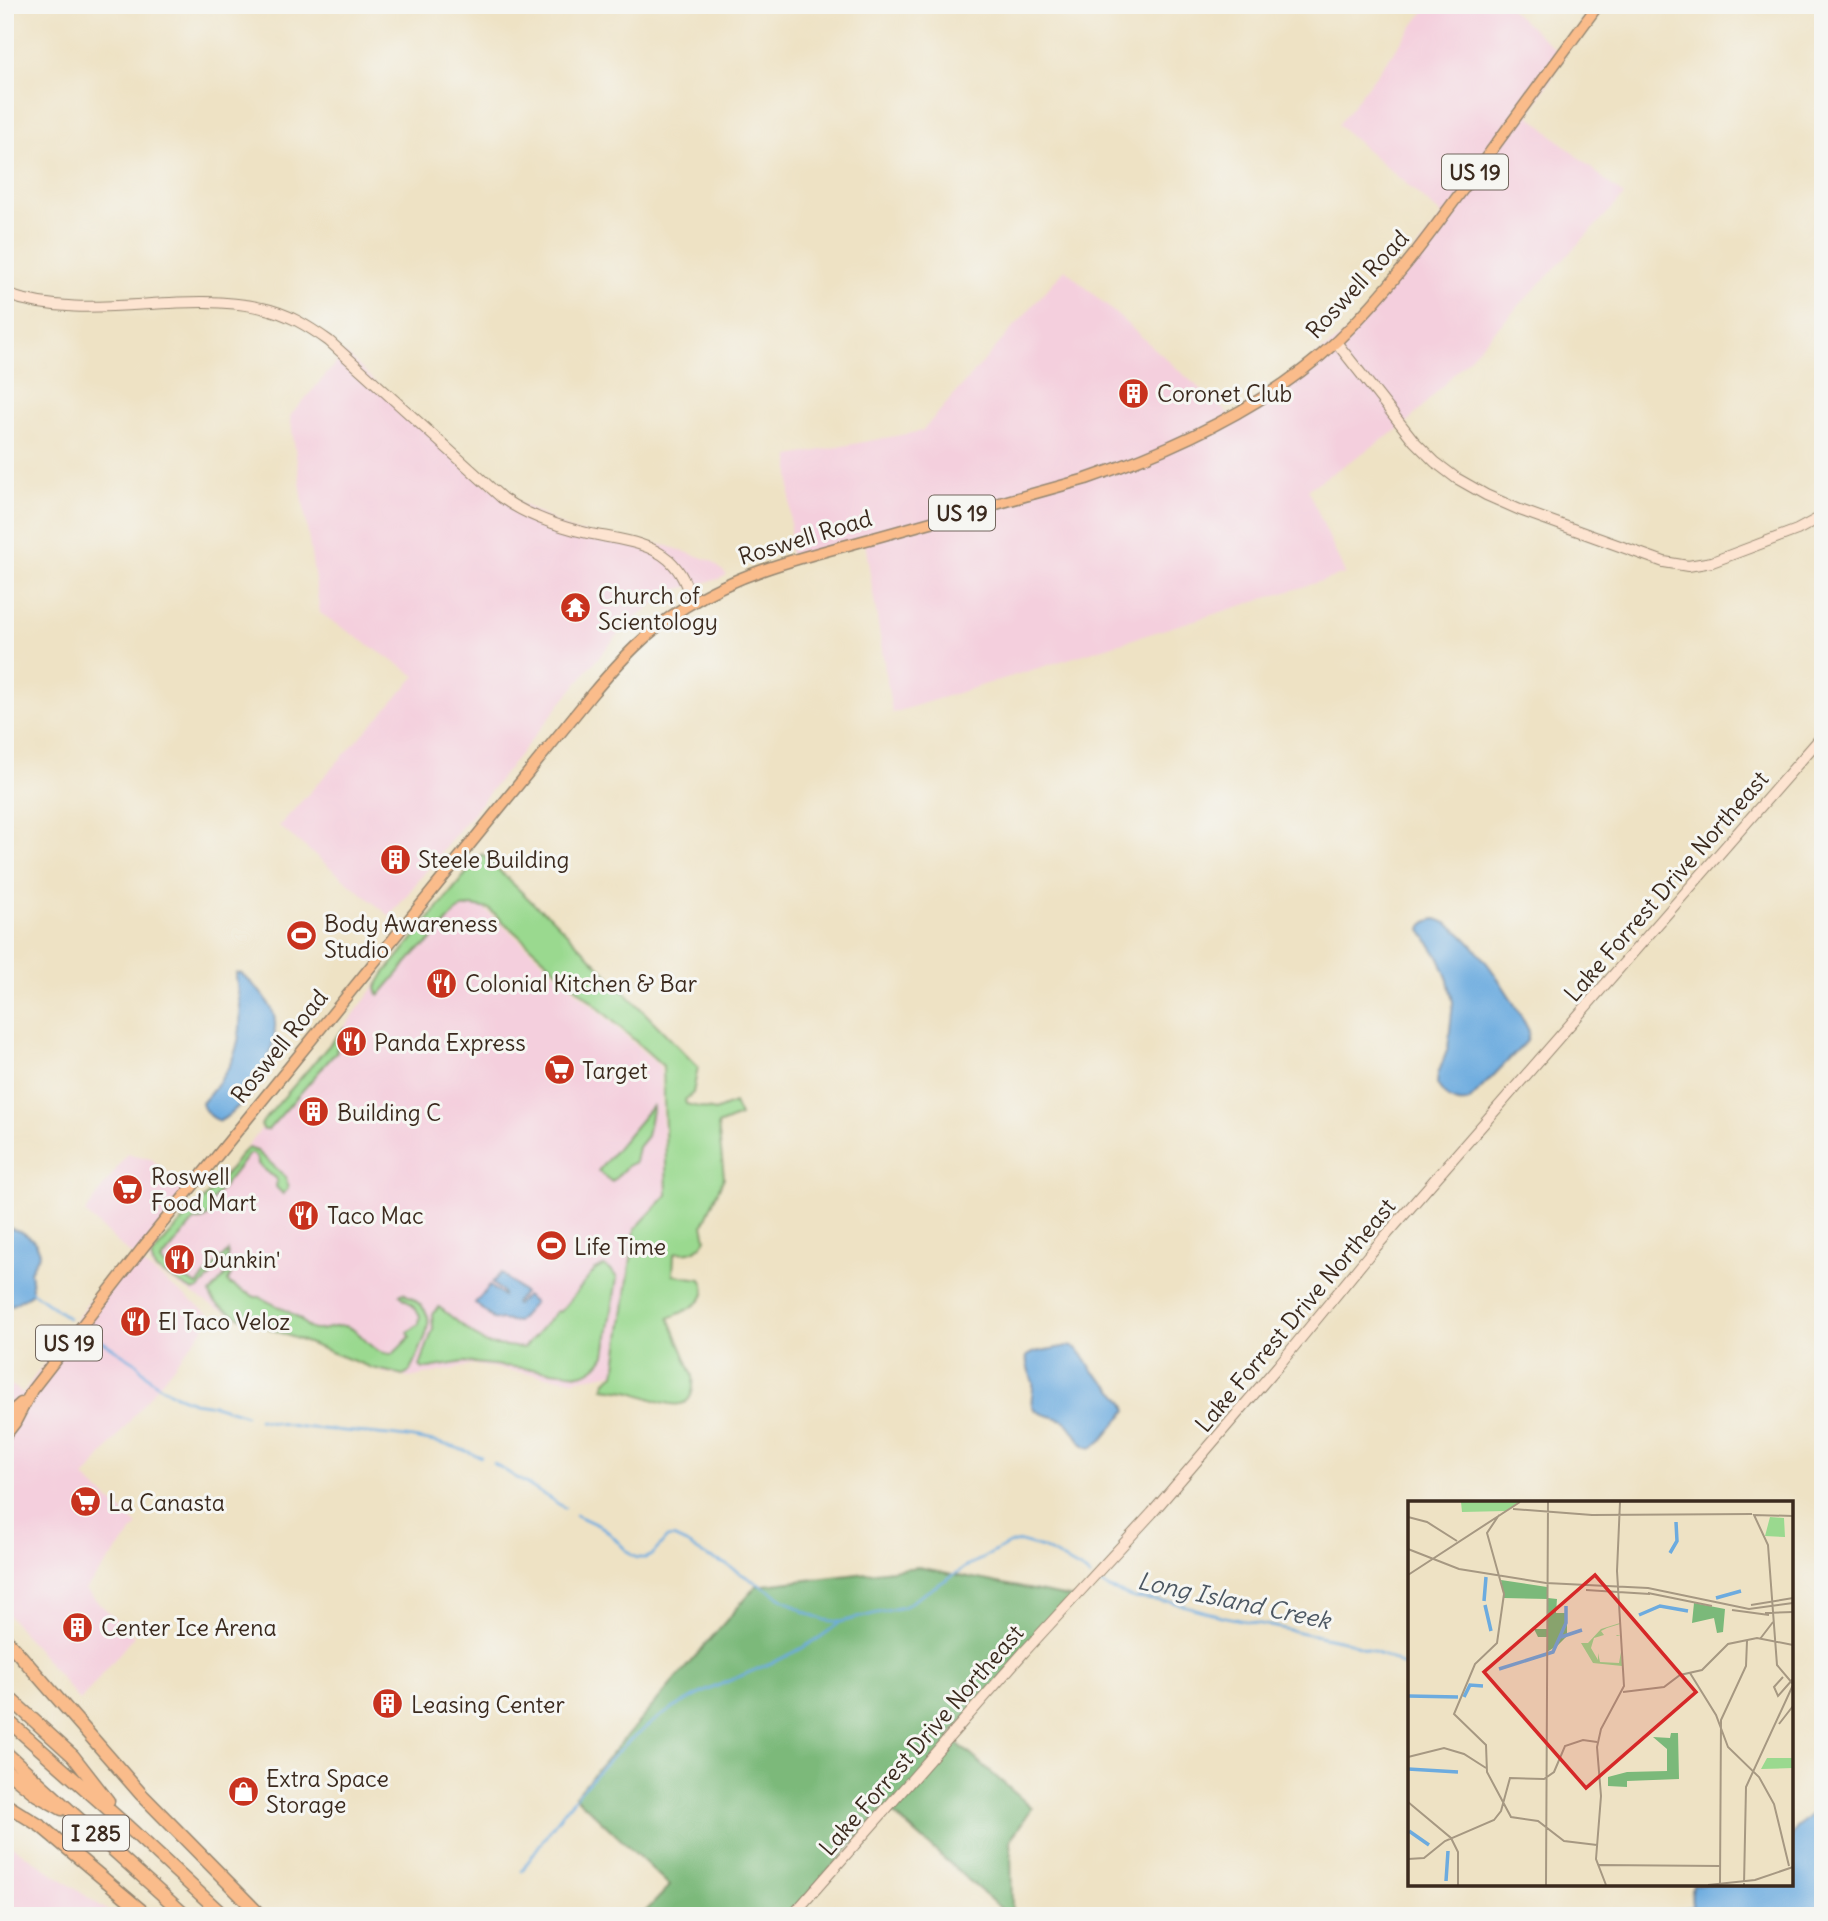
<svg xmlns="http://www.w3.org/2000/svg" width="1828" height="1921" viewBox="0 0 1828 1921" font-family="Delius,sans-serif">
<rect width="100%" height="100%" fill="#f6f6f2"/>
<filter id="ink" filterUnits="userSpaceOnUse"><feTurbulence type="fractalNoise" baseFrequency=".0143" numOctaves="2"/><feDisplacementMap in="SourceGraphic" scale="14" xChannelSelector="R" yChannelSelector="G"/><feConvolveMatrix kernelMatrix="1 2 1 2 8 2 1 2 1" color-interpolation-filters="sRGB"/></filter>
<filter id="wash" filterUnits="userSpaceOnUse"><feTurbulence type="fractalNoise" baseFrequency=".00686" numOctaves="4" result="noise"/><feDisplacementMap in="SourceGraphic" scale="28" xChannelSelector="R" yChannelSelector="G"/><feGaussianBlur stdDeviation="1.57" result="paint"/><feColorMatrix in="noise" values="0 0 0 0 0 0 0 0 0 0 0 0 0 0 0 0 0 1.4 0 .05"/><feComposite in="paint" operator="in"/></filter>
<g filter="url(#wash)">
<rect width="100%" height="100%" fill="#eee2c4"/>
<path fill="#f4cfdd" d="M1429,5H1506L1564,57L1529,115L1624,196L1405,425L1308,489L1345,574L892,713L865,542L790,563V456L922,431L1065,269L1233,418L1358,324L1443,216L1338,125Z
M345,353L478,480L571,531L668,546L712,561L727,575L719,579L671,591L628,624L590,667L390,916L279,826L416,676L320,613L290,416Z
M457,884L660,1067L666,1194L634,1229L614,1373L573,1380L473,1365L410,1378L387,1374L216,1308L153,1270L149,1260L188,1219L349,1021L400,953Z
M127,1154L150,1158L191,1193L141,1263L213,1317L84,1478L138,1525L85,1590L134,1636L80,1701L5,1611V1381L23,1393L96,1292L140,1263L85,1213Z
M5,1841L108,1911L113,1916H5Z"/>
<path fill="#9ad98f" stroke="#6a8256" stroke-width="2" d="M482,854L537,907L549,915L698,1067L693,1093L685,1100L686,1104L715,1111L734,1103L740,1116L718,1125L724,1177L703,1225L706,1239C700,1250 690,1254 678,1252L674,1254L673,1275L701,1279C715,1301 685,1311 669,1318L693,1376C697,1424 656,1398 631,1392C622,1390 612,1389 603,1388L606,1381L615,1374L635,1229L667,1195L663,1066L489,909L472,906L462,908L455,913L428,944L418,950L380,995L378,994L376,988L384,974Z
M344,1028L348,1031L349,1033L337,1044L339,1046L336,1049L337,1051L268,1130H264L261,1125L264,1120Z
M653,1105L647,1136L638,1147L635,1162L627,1166L612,1182L598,1171Z
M248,1148L257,1151L286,1177L288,1189L283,1194L276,1187L277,1180L258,1164C258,1159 257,1157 252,1154H249L211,1202V1211L208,1216L204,1219L194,1221L161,1261L169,1270L197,1285L228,1251V1258L199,1289L193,1291L155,1269L151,1258C178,1221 216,1192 241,1154Z
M604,1266L612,1271L617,1278L605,1355C600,1364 590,1373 579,1374L464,1362L423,1369L420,1366L433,1329L432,1314L439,1307L486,1344L524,1348L557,1311L560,1312L595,1270Z
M230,1270L232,1273L228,1281L229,1284L255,1297H260C273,1305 291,1311 302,1321C307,1326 309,1330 316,1330C326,1331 338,1323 348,1327C366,1333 366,1353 393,1354L410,1337L408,1332L419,1324L420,1316L412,1305L400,1295L403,1293C433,1309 434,1321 419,1352C416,1359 414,1366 409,1372L403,1375L372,1368L240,1317C229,1311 212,1306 210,1293Z"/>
<path fill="#7bb97a" stroke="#5b724c" stroke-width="2" d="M918,1567L1073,1598L949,1736L1032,1808L1011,1839L1012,1916H1009L886,1807L788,1916H641L670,1886L575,1796L756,1586Z"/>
<path fill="#6cabdf" stroke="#546a7e" stroke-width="2" d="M1436,919C1470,927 1514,1001 1529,1031L1527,1041L1469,1101C1455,1106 1444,1096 1437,1084L1438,1074L1448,1048L1453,1002L1448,980L1439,958L1421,930C1422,922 1430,920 1436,919Z
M236,973H241C253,984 269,999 274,1015C282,1048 248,1106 220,1121C213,1119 203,1111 202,1103C229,1073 243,1049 240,1007C239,995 236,984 236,973Z
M5,1227C20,1230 36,1237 40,1253L30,1271L32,1288L31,1294L12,1305L5,1307Z
M501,1273L524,1293L515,1303L516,1305L526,1296L534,1303L517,1322L493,1319L475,1303L490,1286L503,1296V1293L492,1283Z
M1068,1346C1073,1347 1074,1346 1078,1350C1085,1356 1088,1366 1094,1372C1105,1384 1122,1394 1127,1410L1103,1439L1092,1448C1079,1447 1076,1430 1066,1422C1057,1415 1036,1417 1032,1405C1030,1399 1034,1390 1033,1383C1031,1373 1025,1367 1027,1356L1035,1352Z
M1823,1809V1916H1696C1690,1905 1691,1896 1693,1884H1791C1791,1874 1789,1848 1791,1839C1794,1828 1812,1811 1823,1809Z"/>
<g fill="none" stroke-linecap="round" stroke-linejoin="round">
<path stroke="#6cabdf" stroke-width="2.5" d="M31,1291L68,1318
M92,1335L135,1362L151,1380L171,1393L193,1402L214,1405L246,1415
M259,1419C271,1422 283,1424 296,1426C357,1435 424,1431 481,1457
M493,1463L565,1508
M576,1515L604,1528L630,1554L637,1558H646L652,1555L667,1538L673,1537L686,1543L708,1557L725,1564L803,1611L825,1620L840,1622L903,1607L966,1567L1009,1544L1021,1542L1043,1548L1082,1570L1090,1577
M1095,1581L1112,1590L1134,1598L1171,1602L1221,1616L1348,1642L1382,1654L1410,1669
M522,1871C563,1808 620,1735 688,1700C738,1673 797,1660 840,1622
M1667,1916L1676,1911L1691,1907"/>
</g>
</g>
<g filter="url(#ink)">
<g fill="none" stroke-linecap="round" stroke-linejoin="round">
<defs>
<path id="secondary" d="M5,294C88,324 178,289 262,308C287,313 308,326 329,341L502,498C528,516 557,526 587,533C614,539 648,541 669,560C682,572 687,586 692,602
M1336,342L1414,441L1435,462L1456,478L1486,495L1520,510L1664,562L1688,566L1712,562L1797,530L1823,516
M792,1916L1024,1652L1152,1513L1278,1366L1368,1256L1823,735"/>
<path id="primary" d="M5,1417L21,1403
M5,1436L15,1423L32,1390L144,1246L592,694C620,661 648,630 685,607C741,571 807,556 870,539C942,519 1014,499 1086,479C1174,449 1269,405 1337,341C1387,293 1428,237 1469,181C1512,123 1555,64 1598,5"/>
<path id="highway" d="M5,1638L141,1794L261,1916
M5,1694L73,1756L108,1801
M5,1718L125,1824L224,1916
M5,1752L186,1916
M5,1769L37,1795L62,1809
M5,1804L42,1827L148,1916"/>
</defs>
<use href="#secondary" stroke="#948671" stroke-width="12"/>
<use href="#primary" stroke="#948671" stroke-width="13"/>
<use href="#highway" stroke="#948671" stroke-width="15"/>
<use href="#secondary" stroke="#fde4d1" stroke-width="10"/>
<use href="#primary" stroke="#fabc8b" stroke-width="10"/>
<use href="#highway" stroke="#fabc8b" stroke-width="12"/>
</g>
</g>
<defs>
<symbol id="building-disc" viewBox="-11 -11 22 22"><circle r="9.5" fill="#c8321e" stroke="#f6f6f2"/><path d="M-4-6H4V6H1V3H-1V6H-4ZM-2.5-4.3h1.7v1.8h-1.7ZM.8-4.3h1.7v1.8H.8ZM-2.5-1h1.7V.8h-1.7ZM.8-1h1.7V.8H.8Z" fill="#fff"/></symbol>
<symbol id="temple-disc" viewBox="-11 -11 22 22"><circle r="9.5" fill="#c8321e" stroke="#f6f6f2"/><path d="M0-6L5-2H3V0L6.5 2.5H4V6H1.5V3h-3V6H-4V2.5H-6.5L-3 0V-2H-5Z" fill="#fff"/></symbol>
<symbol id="stadium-disc" viewBox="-11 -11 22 22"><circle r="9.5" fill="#c8321e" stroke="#f6f6f2"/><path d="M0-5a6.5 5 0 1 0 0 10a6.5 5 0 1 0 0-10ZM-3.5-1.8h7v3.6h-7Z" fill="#fff"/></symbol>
<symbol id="restaurant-disc" viewBox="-11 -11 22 22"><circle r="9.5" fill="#c8321e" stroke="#f6f6f2"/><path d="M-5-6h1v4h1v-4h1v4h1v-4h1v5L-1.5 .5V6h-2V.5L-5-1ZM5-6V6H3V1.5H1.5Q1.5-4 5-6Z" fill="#fff"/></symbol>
<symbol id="supermarket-disc" viewBox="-11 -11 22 22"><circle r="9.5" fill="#c8321e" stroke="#f6f6f2"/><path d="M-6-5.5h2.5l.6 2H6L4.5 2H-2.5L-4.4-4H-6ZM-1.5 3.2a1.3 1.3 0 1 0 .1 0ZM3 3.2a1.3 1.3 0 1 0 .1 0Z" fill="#fff"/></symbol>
<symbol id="shop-disc" viewBox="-11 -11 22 22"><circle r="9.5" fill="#c8321e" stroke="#f6f6f2"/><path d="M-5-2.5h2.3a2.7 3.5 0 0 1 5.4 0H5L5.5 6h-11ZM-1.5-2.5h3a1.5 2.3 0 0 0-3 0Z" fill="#fff"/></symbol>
</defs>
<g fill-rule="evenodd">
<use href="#building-disc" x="1116" y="376" width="35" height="35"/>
<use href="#temple-disc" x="558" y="590" width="35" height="35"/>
<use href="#building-disc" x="378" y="842" width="35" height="35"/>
<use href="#stadium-disc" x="284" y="918" width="35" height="35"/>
<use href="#restaurant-disc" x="424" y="966" width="35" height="35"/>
<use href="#restaurant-disc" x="334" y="1024" width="35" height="35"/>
<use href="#supermarket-disc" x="542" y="1052" width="35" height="35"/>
<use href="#building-disc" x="296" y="1094" width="35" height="35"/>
<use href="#supermarket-disc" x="110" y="1172" width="35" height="35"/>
<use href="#restaurant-disc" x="286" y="1198" width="35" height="35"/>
<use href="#stadium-disc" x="534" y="1228" width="35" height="35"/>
<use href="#restaurant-disc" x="162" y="1242" width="35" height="35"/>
<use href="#restaurant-disc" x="118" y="1304" width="35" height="35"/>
<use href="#supermarket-disc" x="68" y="1484" width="35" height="35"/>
<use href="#building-disc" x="60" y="1610" width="35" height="35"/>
<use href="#building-disc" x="370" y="1686" width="35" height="35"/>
<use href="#shop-disc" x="226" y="1774" width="35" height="35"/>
</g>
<g text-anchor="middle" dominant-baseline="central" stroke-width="6" stroke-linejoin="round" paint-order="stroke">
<g fill="#f6f6f2" stroke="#73675e" stroke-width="2">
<rect x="1442" y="154.5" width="66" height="35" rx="5"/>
<rect x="929" y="495.5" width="66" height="35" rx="5"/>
<rect x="36" y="1325.5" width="66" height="35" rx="5"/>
<rect x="63" y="1815.5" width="66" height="35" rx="5"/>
</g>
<g font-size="21" font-weight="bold" fill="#3b2a1e">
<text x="1475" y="172">US 19</text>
<text x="962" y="513">US 19</text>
<text x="69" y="1343">US 19</text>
<text x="96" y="1833">I 285</text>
</g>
<g font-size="23" fill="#3b2a1e" stroke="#f6f6f2">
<text transform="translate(1357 284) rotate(-47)">Roswell Road</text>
<text transform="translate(805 537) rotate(-17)">Roswell Road</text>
<text transform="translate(1666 886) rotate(-49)">Lake Forrest Drive Northeast</text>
<text transform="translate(279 1046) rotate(-51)">Roswell Road</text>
<text transform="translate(1295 1315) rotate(-50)">Lake Forrest Drive Northeast</text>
<text transform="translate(921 1740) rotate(-49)">Lake Forrest Drive Northeast</text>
</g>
<g font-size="23" fill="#3b2a1e" stroke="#f6f6f2" text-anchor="start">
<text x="1157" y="393">Coronet Club</text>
<text x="598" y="595">Church of<tspan x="598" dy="26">Scientology</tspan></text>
<text x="418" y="859">Steele Building</text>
<text x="324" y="923">Body Awareness<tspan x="324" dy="26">Studio</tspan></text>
<text x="465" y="983">Colonial Kitchen &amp; Bar</text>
<text x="374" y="1042">Panda Express</text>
<text x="582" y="1070">Target</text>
<text x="337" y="1112">Building C</text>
<text x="151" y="1176">Roswell<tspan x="151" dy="26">Food Mart</tspan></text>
<text x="327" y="1215">Taco Mac</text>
<text x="574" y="1246">Life Time</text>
<text x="203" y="1259">Dunkin'</text>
<text x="158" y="1321">El Taco Veloz</text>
<text x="108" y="1502">La Canasta</text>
<text x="101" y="1627">Center Ice Arena</text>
<text x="411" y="1704">Leasing Center</text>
<text x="266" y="1778">Extra Space<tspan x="266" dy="26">Storage</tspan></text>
</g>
<g font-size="24" font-style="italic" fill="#4c5762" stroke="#f6f6f2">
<text transform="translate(1234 1600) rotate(12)">Long Island Creek</text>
</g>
</g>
<g transform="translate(1408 1501)">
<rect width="385" height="385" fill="#eee2c4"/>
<path d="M53,1H111L98,10L54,11ZM362,16L376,17L377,36L357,35ZM212,122L213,134L209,135L208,134H212V123L199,127L193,130L196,134L186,137L183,147L190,159V152L192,161L211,162L213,151L208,150L213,151L214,165L185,162L173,142H180L193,128ZM359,257H385V267L353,268Z" fill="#9ad98f"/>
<path d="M93,79L139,86L140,97L149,98L148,112H159V135L150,144L139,151V136H130L126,128H139L140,98L96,97ZM286,102L317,108L315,131L309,132L306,117L284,122ZM263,232H270L271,278L219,280V286L200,285V276L219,271L259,270V248L245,236L262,237Z" fill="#7bb97a"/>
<path fill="none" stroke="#6cabdf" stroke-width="3.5" d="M262,52L269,40L268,21M308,97L333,90M76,100L78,76M77,104L83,130M231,114L252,105L280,110M153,136L174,129M91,168L145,151L158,122V105M0,195L50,196M56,196L62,184L75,185M0,268L50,271M1,330L21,344M38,380L40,350"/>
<path fill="none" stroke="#a69882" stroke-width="2" d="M105,8L184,14L344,13M91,14L79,32L96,93L89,142L67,163L46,213L78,244L79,271L103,316L130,320L156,340L189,344M385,15L346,14L360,44L369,164L385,183M0,16L19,21L49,40M0,48L51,68L138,82L240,87L341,108L385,102M0,74L112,1M178,89L242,93M240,92L304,105M343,104L385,97M324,109L361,114M357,112L385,111M352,138L365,121M282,172L308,214L320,246L351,276L366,303L381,365M375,176L366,186L370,195L385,178M215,191L256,186L272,174L294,169L320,143L349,137L385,144M371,223L385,205M0,256L36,247L56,253L78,267M0,301L43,337L50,351V384M0,358L16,357L37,340L86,319L93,310L102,277L136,278L146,271L157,245L175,239L189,241M191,364L312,365M312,383L313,219L338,165L339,140M138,384L140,1M198,384L188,358L193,295L189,246L193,228L216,185L209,70L212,1M300,384L347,379L385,366M336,384L338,286L385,184"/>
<path fill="#d62828" fill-opacity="0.15" stroke="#d62828" stroke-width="3.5" d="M187,74L288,191L178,287L76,171Z"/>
<rect width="385" height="385" fill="none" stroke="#3b2a1e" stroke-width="3.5"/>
</g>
<rect width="1828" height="1921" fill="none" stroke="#f6f6f2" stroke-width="28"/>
</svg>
